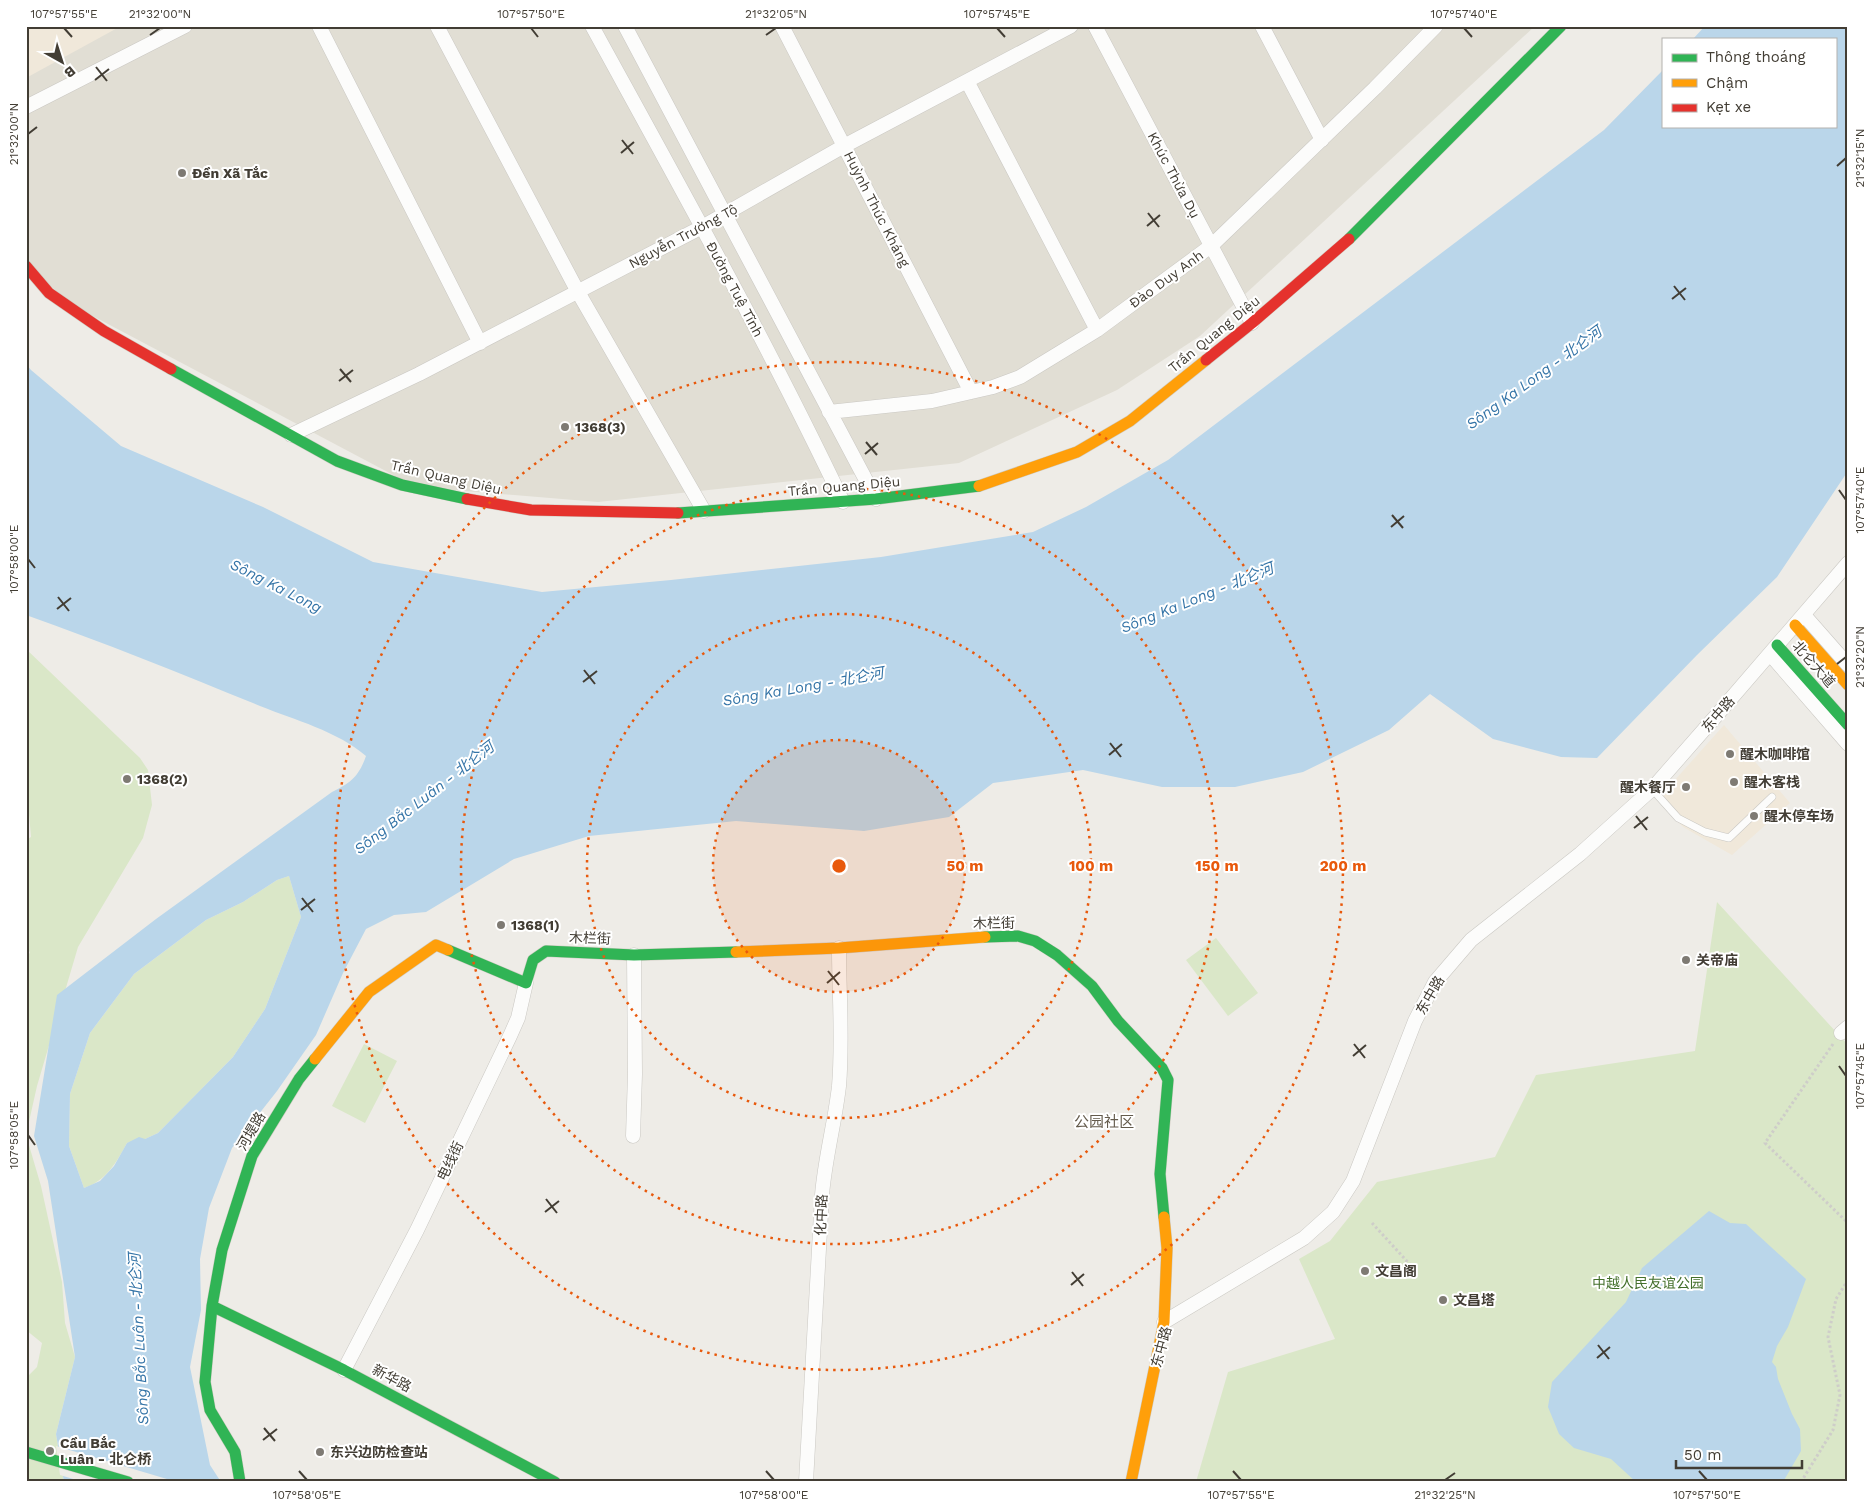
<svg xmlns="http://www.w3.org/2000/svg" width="1874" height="1508" viewBox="0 0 1874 1508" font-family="'Work Sans','Noto Sans SC',sans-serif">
<rect width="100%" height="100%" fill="#eeece7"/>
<path fill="#e1ded4" d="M26,26H1535L1200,336L1117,390L959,463L598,502L416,487L72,305L26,264Z"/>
<path fill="#f0e8da" d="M26,26H121L26,78Z
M1724,725L1790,803L1732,855L1683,827L1657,800Z"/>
<path fill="#dae7c8" d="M26,649L140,758L148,770L152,805L143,838L78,947L37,1086L26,1135L41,1186L62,1282L65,1323L75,1357L56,1434L64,1482H26V1378L37,1367L42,1343L26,1330V955L30,953L26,944V840L31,837L28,802L26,801Z
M289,876L301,917L265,1009L233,1057L158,1133L145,1139L127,1143C116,1163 106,1181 84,1188L69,1146L70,1094L90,1033L134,974L206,920L243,902L277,880Z
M1717,902L1848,1045V1482H1196L1228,1372L1335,1339L1299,1259L1330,1241L1377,1182L1495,1157L1536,1075L1695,1051Z
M1216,938L1258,993L1228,1016L1186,960Z
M364,1044L397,1061L365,1123L332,1106Z"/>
<path fill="#bad6ea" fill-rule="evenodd" d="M1705,26H1848V471L1777,577L1697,655L1597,758L1561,757L1493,739L1430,694L1389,730L1303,772L1235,787H1162L1083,770L993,783L949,817L864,831L736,821L589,836L514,859L426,912L394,915L366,929L343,973L316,1035L277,1091L232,1148L209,1208L200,1259L201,1310L190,1367L210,1465L221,1482H64L56,1434L75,1357L48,1181L34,1136L57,995L156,919L332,792C351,783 359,776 366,756C337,731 295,720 260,706C182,674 105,643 26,615V364L31,370L121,446L263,507L373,562L542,592L671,580L881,557L1033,532L1086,507L1168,460L1604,130L1663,70V126H1835V39H1693ZM289,876L301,917L265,1009L233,1057L158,1133L145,1139L139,1137L127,1143L114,1166L100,1181L84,1188L69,1146L70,1094L90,1033L134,974L206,920L243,902L277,880Z
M1709,1211L1730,1223L1746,1224L1806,1279L1788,1327L1777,1346L1772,1362L1776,1367L1778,1379L1792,1414L1800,1429L1801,1451L1783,1482H1636L1611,1459L1574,1448L1559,1434L1548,1407L1552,1382L1626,1302L1642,1268Z"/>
<path fill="#eeece7" d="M56,1446L177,1482H83L60,1475Z"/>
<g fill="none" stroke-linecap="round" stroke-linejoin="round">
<defs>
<path id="lane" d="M1652,789L1678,818L1705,832L1729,838L1772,797"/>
<path id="street" d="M319,26L480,343
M437,26L578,292L704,511
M592,26C678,183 766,340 843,502
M625,26L876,499
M782,26L971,392
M1095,26L1252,323
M1262,26L1322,140
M967,81L1097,330
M26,107L185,26
M829,412L932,401L993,387L1020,377L1097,330L1211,246L1375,88L1436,26
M291,435L419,374L702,227L844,146L1071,26
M1804,615L1848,665
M1770,654L1848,744
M1841,1033L1848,1027
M633,1136L635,1074L634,955
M1164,1322L1304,1238L1333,1212L1353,1181L1415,1021L1435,982L1471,940L1580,854L1652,789L1716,716L1848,563
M344,1370L417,1230L510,1036L518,1018L526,983
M806,1482L822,1195C825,1158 835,1122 839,1086C843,1040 839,994 839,948"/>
<path id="fast" d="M1349,239L1561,26
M171,369L337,461L402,485L467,499
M678,513L876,499L979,486
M1777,645L1848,725
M985,937L1018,936L1035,941L1057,955L1092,986L1118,1021L1162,1068L1168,1080L1160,1174L1164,1217
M448,950L526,983L533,960L546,951L634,955L736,952
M212,1306L344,1370L555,1482
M26,1452L128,1482
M240,1482L235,1452L210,1410L205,1382L212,1306L222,1250L252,1156L299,1079L315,1059"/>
<path id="slow" d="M979,486L1077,452L1130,421L1206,360
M1795,625L1848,685
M736,952L839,948L985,937
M315,1059L369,992L436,945L448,950
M1131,1482L1164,1322L1167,1248L1164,1217"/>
<path id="jam" d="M26,266L49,293L104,331L171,369
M1206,360L1252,323L1349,239
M467,499L531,510L678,513"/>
</defs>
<use href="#lane" stroke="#cac8c3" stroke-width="8"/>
<use href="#street" stroke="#cac8c3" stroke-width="15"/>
<use href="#fast" stroke="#cecac0" stroke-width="12"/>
<use href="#slow" stroke="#cecac0" stroke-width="12"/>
<use href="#jam" stroke="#cecac0" stroke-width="12"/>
<path stroke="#cecdc9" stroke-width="3" stroke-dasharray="2.5 2.5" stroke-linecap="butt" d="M1833,1044L1765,1143L1848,1223
M1372,1223L1415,1270
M1801,1482L1833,1430L1840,1395L1828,1337L1836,1299L1848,1280"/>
<use href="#lane" stroke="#fcfcfb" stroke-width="7"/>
<use href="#street" stroke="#fcfcfb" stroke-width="14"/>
<use href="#fast" stroke="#30b455" stroke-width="11"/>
<use href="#slow" stroke="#ff9f0a" stroke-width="11"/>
<use href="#jam" stroke="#e5322d" stroke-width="11"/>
</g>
<path fill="none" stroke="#423d34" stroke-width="2" d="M64,28L72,37M531,28L538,37M997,28L1005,37M1464,28L1472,37M150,35L160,28M766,35L776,28M96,67L107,81M95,80L109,69M28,134L37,127M622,140L633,154M621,153L634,142M1837,166L1846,158M1148,213L1159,227M1147,226L1160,215M1674,286L1685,300M1672,299L1686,288M340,369L351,382M339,381L353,370M866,442L877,455M865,454L878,443M1839,490L1846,500M1392,515L1403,528M1391,527L1404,516M28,559L35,568M58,597L69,611M57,609L71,598M1837,664L1846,657M584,670L595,684M583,682L597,671M1110,743L1121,757M1109,755L1122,744M1636,816L1647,830M1634,828L1648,817M302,898L313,912M301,910L315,899M828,971L839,985M827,983L840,972M1354,1044L1365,1058M1353,1056L1366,1045M1839,1066L1846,1076M28,1135L35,1145M546,1199L557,1213M545,1212L559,1201M1072,1272L1083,1286M1071,1285L1084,1274M1598,1345L1609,1359M1597,1358L1610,1347M264,1428L275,1441M263,1440L277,1429M299,1471L307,1480M766,1471L774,1480M1233,1471L1241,1480M1699,1471L1707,1480M1445,1480L1455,1473"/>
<circle cx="839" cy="866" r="126" fill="#e8590c" fill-opacity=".12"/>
<g fill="none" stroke="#e8590c" stroke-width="2.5" stroke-dasharray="2.5 5">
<circle cx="839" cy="866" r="126"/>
<circle cx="839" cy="866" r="252"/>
<circle cx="839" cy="866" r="378"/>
<circle cx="839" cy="866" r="504"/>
</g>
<g fill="#7e7a73" stroke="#fff" stroke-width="2">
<circle cx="182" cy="173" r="5"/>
<circle cx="565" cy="427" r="5"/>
<circle cx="1730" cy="754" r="5"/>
<circle cx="127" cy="779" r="5"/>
<circle cx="1734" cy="782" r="5"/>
<circle cx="1686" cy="787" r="5"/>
<circle cx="1754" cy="816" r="5"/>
<circle cx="501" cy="925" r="5"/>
<circle cx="1686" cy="960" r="5"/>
<circle cx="1365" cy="1271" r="5"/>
<circle cx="1443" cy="1300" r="5"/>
<circle cx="50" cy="1451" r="5"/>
<circle cx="320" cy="1452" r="5"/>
</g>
<g text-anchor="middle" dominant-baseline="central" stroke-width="4" stroke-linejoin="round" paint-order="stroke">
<g font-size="14" font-weight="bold" fill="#423d34" stroke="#fff" text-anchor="start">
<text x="192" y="173">Đền Xã Tắc</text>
<text x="575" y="427">1368(3)</text>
<text x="1740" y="754">醒木咖啡馆</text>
<text x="137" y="779">1368(2)</text>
<text x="1744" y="782">醒木客栈</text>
<text x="1676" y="787" text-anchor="end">醒木餐厅</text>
<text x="1764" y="816">醒木停车场</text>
<text x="511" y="925">1368(1)</text>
<text x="1696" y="960">关帝庙</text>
<text x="1375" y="1271">文昌阁</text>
<text x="1453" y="1300">文昌塔</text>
<text x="60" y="1443">Cầu Bắc<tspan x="60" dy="16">Luân - 北仑桥</tspan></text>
<text x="330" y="1452">东兴边防检查站</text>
</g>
<g font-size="14" fill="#423d34" stroke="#fff">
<text transform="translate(1174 175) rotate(62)">Khúc Thừa Dụ</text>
<text transform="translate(877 209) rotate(63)">Huỳnh Thúc Kháng</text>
<text transform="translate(683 236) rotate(-28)">Nguyễn Trường Tộ</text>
<text transform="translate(1166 279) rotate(-36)">Đào Duy Anh</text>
<text transform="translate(735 289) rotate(62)">Đường Tuệ Tĩnh</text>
<text transform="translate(1214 334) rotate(-39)">Trần Quang Diệu</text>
<text transform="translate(446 477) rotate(13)">Trần Quang Diệu</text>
<text transform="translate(844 486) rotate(-5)">Trần Quang Diệu</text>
<text transform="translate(1814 664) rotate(49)">北仑大道</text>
<text transform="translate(1718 714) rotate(-49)">东中路</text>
<text transform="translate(994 923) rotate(-1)">木栏街</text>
<text transform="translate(590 938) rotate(2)">木栏街</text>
<text transform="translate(1430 995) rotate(-60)">东中路</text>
<text transform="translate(251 1131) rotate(-60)">河堤路</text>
<text transform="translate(450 1161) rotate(-64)">电线街</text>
<text transform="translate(821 1215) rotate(-87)">化中路</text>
<text transform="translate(1161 1347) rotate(-75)">东中路</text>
<text transform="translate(392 1378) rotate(28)">新华路</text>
</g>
<g font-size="14" fill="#44702c" stroke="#fff">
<text x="1648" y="1283">中越人民友谊公园</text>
</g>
<g font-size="15" font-style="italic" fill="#3474a7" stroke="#fff">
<text transform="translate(1534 378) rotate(-36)">Sông Ka Long - 北仑河</text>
<text transform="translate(276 586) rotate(27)">Sông Ka Long</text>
<text transform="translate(1197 598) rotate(-22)">Sông Ka Long - 北仑河</text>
<text transform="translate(803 687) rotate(-10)">Sông Ka Long - 北仑河</text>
<text transform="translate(424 798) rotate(-38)">Sông Bắc Luân - 北仑河</text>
<text transform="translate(139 1339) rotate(-93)">Sông Bắc Luân - 北仑河</text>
</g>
<g font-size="15" fill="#645b4c" stroke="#fff">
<text x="1104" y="1122">公园社区</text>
</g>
</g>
<circle cx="839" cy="866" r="8" fill="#e8590c" stroke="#fff" stroke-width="2.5"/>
<g font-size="15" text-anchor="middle" font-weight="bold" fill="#e8590c" stroke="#fff" stroke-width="4" stroke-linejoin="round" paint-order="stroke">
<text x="965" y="871">50 m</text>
<text x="1091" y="871">100 m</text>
<text x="1217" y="871">150 m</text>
<text x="1343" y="871">200 m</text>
</g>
<rect width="1874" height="1508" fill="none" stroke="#ffffff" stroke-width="55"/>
<rect x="1662" y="38" width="175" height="90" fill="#ffffff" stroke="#b3b1ae"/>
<rect x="1672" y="54" width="25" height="8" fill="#30b455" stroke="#b3b1ae"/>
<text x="1706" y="62" font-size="15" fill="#423d34">Thông thoáng</text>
<rect x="1672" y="79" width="25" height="8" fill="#ff9f0a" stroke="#b3b1ae"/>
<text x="1706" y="88" font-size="15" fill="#423d34">Chậm</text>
<rect x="1672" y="104" width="25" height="8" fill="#e5322d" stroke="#b3b1ae"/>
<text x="1706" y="112" font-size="15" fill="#423d34">Kẹt xe</text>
<g transform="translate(62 62) rotate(141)" stroke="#ffffff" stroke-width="4" paint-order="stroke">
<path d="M0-4L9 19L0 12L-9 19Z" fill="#423d34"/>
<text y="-8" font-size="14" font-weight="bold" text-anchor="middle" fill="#423d34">B</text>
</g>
<path d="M1676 1460v8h126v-8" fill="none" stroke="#423d34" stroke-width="2.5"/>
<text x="1684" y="1460" font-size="15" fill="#423d34" stroke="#ffffff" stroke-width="4" paint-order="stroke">50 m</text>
<rect x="28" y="28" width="1818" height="1452" fill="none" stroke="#423d34" stroke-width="2"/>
<g font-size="12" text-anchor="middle" fill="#423d34">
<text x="64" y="18">107°57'55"E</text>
<text x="160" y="18">21°32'00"N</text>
<text x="531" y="18">107°57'50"E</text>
<text x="776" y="18">21°32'05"N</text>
<text x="997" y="18">107°57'45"E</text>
<text x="1464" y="18">107°57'40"E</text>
<text transform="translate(14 134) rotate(-90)" y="4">21°32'00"N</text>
<text transform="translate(1860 158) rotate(-90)" y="4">21°32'15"N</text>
<text transform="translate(1860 500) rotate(-90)" y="4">107°57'40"E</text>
<text transform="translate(14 559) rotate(-90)" y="4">107°58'00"E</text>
<text transform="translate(1860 657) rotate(-90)" y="4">21°32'20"N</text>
<text transform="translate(1860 1076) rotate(-90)" y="4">107°57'45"E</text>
<text transform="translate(14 1135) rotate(-90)" y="4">107°58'05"E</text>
<text x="307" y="1499">107°58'05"E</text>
<text x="774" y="1499">107°58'00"E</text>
<text x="1241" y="1499">107°57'55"E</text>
<text x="1445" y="1499">21°32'25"N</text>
<text x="1707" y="1499">107°57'50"E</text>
</g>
</svg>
